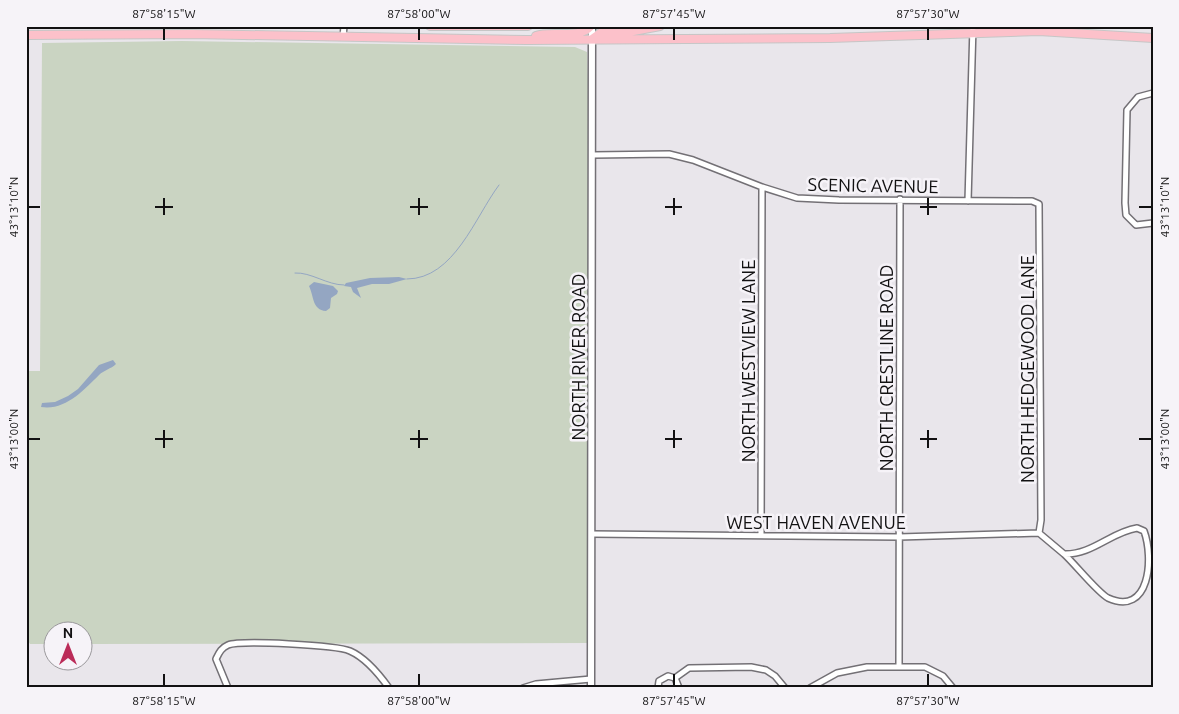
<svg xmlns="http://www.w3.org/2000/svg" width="1179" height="714" viewBox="0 0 1179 714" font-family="Ubuntu,sans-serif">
<rect width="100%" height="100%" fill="#e9e6eb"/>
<path fill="#cad4c2" d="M182,41L575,47L587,52L589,110L588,643L83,644L82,632H52V644H30L26,638V371H40L42,43Z"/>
<path fill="#94a6c2" d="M399,277L407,279L389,284H372L357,288L361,298L353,292L351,287L344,286L346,283L370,278Z
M314,282L333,286L338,291L337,294L331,298L330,308L326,311C312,310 314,296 309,286Z
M113,360L116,364C111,369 104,370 99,375C84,390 65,411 41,407L42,403L55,402L68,396L78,389L99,365Z"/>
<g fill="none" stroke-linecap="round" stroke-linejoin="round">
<path stroke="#94a6c2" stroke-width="1" d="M295,273C311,272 327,285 344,285
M407,279C454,279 475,217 499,185"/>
<defs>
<path id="minor" d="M343,37L344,26
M1153,93L1138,97L1127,110L1125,203L1126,215L1136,225L1153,223
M593,155L669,154L693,160L762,187L797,198L839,200L1032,201L1039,204L1041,520L1039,533
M968,201L973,26
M1137,528L1144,531C1154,558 1150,617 1108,598C1098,593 1074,563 1064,554C1092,555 1111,532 1137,528Z
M1039,533L1064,554
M592,534L899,537L1039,533
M761,535L762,187
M899,667L900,199
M675,678L689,668L751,667L766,670L775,676L785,688
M228,688L216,659C219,653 221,648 228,645C241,640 336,645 350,651C366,658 379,674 389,688
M523,688L536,684L591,679
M658,688L659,681L668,676L675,678L679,688
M810,688L837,673L867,667H925L943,676L953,688"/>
<path id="tertiary" d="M591,688L592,26"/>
<path id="primary" d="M430,26H528
M26,35L192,34L527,40L830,38L1039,31L1153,38
M536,36C552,30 579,40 591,26
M592,39L602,32H628L660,26"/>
</defs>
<use href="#minor" stroke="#737075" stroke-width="8"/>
<use href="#tertiary" stroke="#737075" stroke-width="9"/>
<use href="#primary" stroke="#c6c6c6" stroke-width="10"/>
<use href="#minor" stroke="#fff" stroke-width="5"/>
<use href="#tertiary" stroke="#fff" stroke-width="6"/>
<use href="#primary" stroke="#fcc1ca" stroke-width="8"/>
</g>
<path fill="none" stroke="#121112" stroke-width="2" d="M164,28V40M419,28V40M674,28V40M928,28V40M164,198V215M419,198V215M674,198V215M928,198V215M28,207H40M155,207H173M410,207H428M665,207H682M920,207H937M1139,207H1152M164,430V448M419,430V448M674,430V448M928,430V448M28,439H40M155,439H173M410,439H428M665,439H682M920,439H937M1139,439H1152M164,674V686M419,674V686M674,674V686M928,674V686"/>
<g text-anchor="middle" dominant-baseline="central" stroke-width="5" stroke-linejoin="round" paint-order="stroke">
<g font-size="18" fill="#121112" stroke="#f6f3f8">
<text transform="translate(873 185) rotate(1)">SCENIC AVENUE</text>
<text transform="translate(578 357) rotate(-90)">NORTH RIVER ROAD</text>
<text transform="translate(748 361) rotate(-90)">NORTH WESTVIEW LANE</text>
<text transform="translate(886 368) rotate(-90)">NORTH CRESTLINE ROAD</text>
<text transform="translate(1027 369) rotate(-90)">NORTH HEDGEWOOD LANE</text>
<text x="816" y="522">WEST HAVEN AVENUE</text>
</g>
</g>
<rect width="1179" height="714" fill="none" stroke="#f6f3f8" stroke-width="55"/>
<g transform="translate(68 646)"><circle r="24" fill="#f6f3f8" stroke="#9b999c"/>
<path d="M0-4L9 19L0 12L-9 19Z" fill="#bb2c59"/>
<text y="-8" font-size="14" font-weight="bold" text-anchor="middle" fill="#121112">N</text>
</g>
<rect x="28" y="28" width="1124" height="658" fill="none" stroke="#121112" stroke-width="2"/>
<g font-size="12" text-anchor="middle" fill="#121112">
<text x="164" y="18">87°58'15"W</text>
<text x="419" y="18">87°58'00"W</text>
<text x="674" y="18">87°57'45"W</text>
<text x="928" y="18">87°57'30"W</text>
<text transform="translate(14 207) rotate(-90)" y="4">43°13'10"N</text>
<text transform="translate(1165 207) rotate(-90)" y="4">43°13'10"N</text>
<text transform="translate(14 439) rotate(-90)" y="4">43°13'00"N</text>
<text transform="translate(1165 439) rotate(-90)" y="4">43°13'00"N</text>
<text x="164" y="705">87°58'15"W</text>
<text x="419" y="705">87°58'00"W</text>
<text x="674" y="705">87°57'45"W</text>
<text x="928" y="705">87°57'30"W</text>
</g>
</svg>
